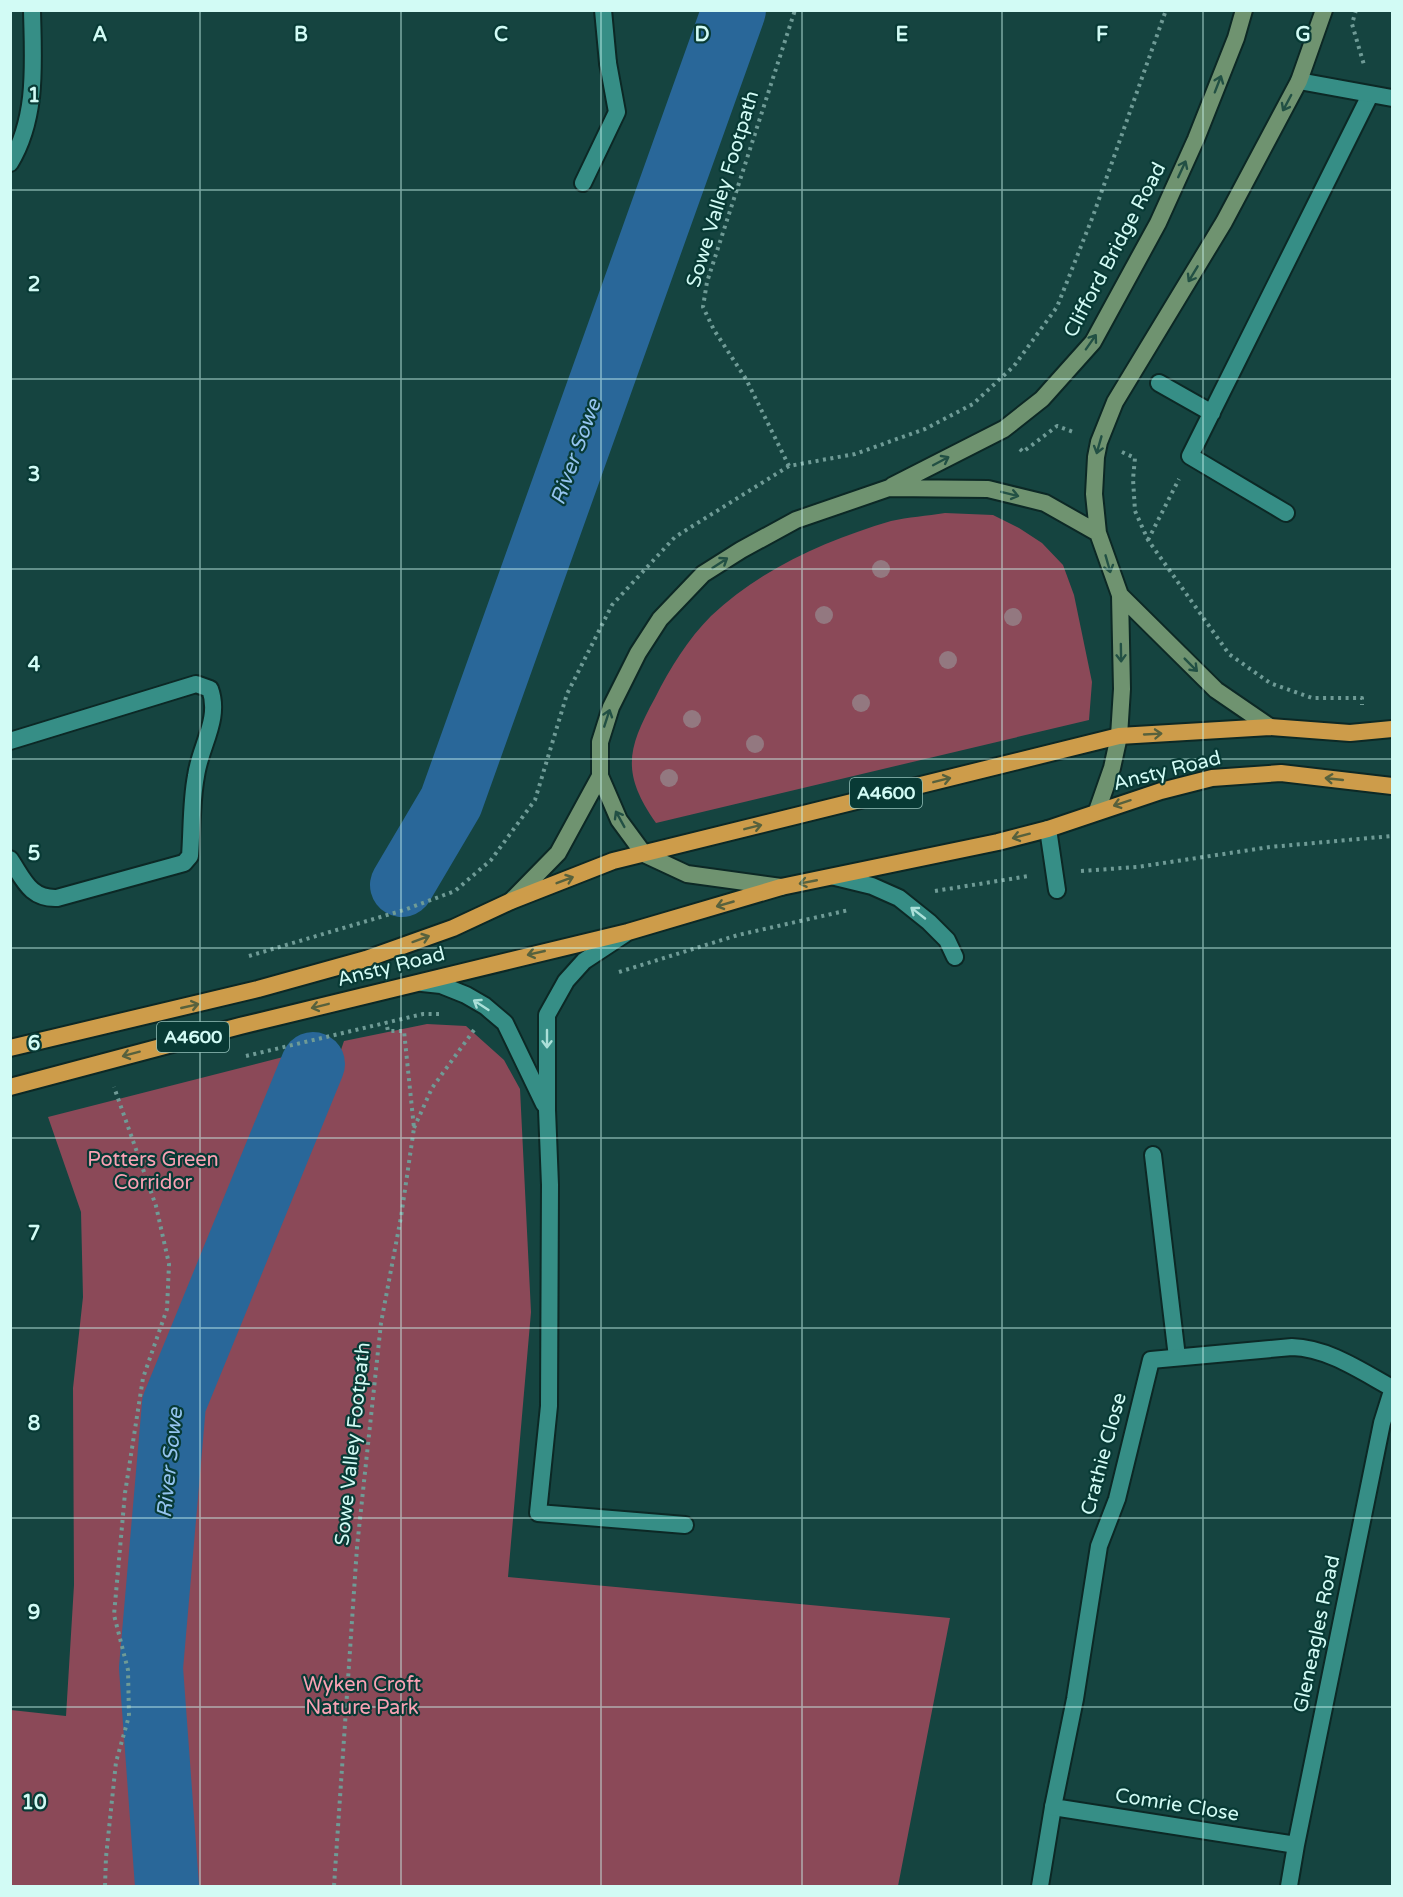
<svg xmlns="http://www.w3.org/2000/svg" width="1403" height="1897" viewBox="0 0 1403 1897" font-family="'Varela Round',sans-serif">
<rect width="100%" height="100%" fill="#154440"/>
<path fill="#8b4958" d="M945,513L993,515L1019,528L1042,543L1063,565L1074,595L1092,682L1089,720L656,823C621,773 627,749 655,698C670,668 688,639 711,616C760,569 827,540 891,521C908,517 927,516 945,513Z
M427,1024L466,1026L504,1060L520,1089L531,1312L508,1577L950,1618L898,1886H196L169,1664L194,1405L315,1126L344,1041Z
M287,1056L214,1237L161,1397L147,1472L135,1581L140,1702L138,1861L140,1886H11V1710L66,1716L74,1585L73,1388L83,1297L81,1212L48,1117Z"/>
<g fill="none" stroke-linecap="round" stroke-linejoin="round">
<path stroke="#296799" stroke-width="64" d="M402,885L451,802L734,10
M167,1886L151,1668L174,1404L313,1064"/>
<defs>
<path id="service" d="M10,163C38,117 33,62 32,10
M583,183L617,112L608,63
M1159,383L1212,413
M1286,513L1190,456L1369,97L1373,95
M10,741L196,684L210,689C221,719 200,746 196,776C191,802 192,830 190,856L184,863L57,898C30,899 24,880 10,859
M1048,829L1057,890
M835,877L872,886L899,898L929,922L947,940L955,957
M625,934L584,961L566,981L547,1015V1110L550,1185L549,1406L538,1513L685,1525
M422,983L441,985L466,995L485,1006L505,1023L544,1104
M1153,1155L1177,1357
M1040,1886L1053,1807"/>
<path id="minor" d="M603,10L608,63
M1299,81L1392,98
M1296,1845L1053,1807L1075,1699L1099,1546L1117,1499L1151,1360L1292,1347C1328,1348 1361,1371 1392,1388
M1289,1886L1296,1845L1382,1423L1392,1391"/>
<path id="secondary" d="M892,486L1004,429L1042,399L1093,342L1158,223L1196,139L1236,38L1244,10
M1120,595L1216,690L1270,727
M1097,811L1112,768L1119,736L1122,689L1120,595L1098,533L1094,494L1096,457L1099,442L1115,402L1224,222L1299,81L1324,10
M781,887L687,874L644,854L619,820L600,776V742L611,707L638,653L660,619L703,574L741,550L796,520L889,488L988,489L1045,503L1098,533
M511,901L558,853L600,776"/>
<path id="trunk" d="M10,1048L258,989L366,959L453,928L511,901L613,861L1119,736L1270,727L1350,733L1392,729
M10,1087L240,1026L628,932L781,887L998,842L1048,829L1161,791L1212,778L1281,773L1392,786"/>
</defs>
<use href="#service" stroke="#0c2825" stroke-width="20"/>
<use href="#minor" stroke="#0c2825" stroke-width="20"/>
<use href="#secondary" stroke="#0c2825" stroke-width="20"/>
<use href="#trunk" stroke="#0c2825" stroke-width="20"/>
<path stroke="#6f9b96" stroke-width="4" stroke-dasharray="3 4.5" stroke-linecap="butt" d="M1356,10L1352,24L1364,65
M1020,449L1023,452L1057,426L1076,433
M1122,452L1135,458L1133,479L1135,511L1148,540L1229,654L1270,683L1312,698H1362V705
M789,466L746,379L714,330L703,307L707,282L795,10
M1148,540L1179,479
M1081,871L1137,867L1270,847L1392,836
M935,891L1029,876
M249,956L404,910L455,891L491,860L535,800L567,694L612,605L675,537L789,466L855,454L925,429L973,404L1014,366L1057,307L1093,216L1166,10
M619,972L738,935L849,910
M246,1056L423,1014H439
M414,1128L432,1088L474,1030
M105,1886L106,1857L116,1762L129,1716L128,1670L114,1615L125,1493L143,1378L167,1309L169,1264L156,1206L114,1087
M334,1886L357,1547L381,1323L401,1217L414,1128L404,1031H388L386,1022"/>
<use href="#service" stroke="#368e86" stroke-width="16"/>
<use href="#minor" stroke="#368e86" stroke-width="16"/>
<use href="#secondary" stroke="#6f9370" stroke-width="16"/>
<use href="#trunk" stroke="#cd9c4a" stroke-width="16"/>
</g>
<g fill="#937880">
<circle cx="881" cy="569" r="9"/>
<circle cx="824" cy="615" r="9"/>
<circle cx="1013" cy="617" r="9"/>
<circle cx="948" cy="660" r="9"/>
<circle cx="861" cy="703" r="9"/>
<circle cx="692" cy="719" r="9"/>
<circle cx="755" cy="744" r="9"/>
<circle cx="669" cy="778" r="9"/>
</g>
<defs><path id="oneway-shaft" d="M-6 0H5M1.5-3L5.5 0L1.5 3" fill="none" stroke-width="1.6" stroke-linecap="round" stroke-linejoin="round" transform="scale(1.5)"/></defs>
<g stroke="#225044">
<use href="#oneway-shaft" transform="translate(1218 84) rotate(-69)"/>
<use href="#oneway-shaft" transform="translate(1287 103) rotate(118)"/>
<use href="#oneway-shaft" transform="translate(1182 169) rotate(-65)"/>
<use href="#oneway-shaft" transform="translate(1193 274) rotate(121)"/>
<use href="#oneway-shaft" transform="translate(1091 342) rotate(-55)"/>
<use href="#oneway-shaft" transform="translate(1099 445) rotate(106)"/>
<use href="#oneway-shaft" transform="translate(941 461) rotate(-28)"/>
<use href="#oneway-shaft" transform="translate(1010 494) rotate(14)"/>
<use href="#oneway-shaft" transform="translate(720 563) rotate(-33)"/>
<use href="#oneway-shaft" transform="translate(1108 564) rotate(74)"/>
<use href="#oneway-shaft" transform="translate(1121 653) rotate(89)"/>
<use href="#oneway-shaft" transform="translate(1191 665) rotate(45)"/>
<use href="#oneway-shaft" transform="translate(607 718) rotate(-72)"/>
<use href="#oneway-shaft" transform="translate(620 819) rotate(-119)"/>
</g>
<g stroke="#57613d">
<use href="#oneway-shaft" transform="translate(1153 734) rotate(-3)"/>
<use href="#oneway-shaft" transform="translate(1334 779) rotate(-174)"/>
<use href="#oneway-shaft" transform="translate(942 780) rotate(-14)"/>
<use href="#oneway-shaft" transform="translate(1122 803) rotate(162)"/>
<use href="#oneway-shaft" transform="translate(753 827) rotate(-14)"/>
<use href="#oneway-shaft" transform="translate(1021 836) rotate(165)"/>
<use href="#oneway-shaft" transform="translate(565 880) rotate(-21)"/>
<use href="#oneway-shaft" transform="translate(808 882) rotate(169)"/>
<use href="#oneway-shaft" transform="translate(725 904) rotate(164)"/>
<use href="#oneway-shaft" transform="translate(421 939) rotate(-20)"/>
<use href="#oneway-shaft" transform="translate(536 953) rotate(167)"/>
<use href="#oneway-shaft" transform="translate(190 1006) rotate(-13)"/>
<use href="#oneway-shaft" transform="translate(320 1006) rotate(166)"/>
<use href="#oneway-shaft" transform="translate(131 1054) rotate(165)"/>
</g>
<g stroke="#abe0d9">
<use href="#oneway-shaft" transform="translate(918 913) rotate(-142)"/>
<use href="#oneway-shaft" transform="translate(481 1005) rotate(-147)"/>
<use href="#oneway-shaft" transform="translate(547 1039) rotate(90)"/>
</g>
<path fill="none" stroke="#d2fbf5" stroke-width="1.5" stroke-opacity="0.55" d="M200,10V1886M401,10V1886M601,10V1886M802,10V1886M1002,10V1886M1203,10V1886M10,190H1392M10,379H1392M10,569H1392M10,759H1392M10,948H1392M10,1138H1392M10,1328H1392M10,1518H1392M10,1707H1392"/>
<g text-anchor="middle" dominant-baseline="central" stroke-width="4.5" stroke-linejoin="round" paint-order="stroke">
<g fill="#083a35" stroke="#95c1bb" stroke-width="1.5">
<rect x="850" y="778" width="72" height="30" rx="4.5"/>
<rect x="157" y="1022" width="72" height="30" rx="4.5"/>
</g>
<g font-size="18" font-weight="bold" fill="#d2fbf5">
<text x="886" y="793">A4600</text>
<text x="193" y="1037">A4600</text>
</g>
<g font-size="20" fill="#d2fbf5" stroke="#083a35">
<text transform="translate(723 189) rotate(-73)">Sowe Valley Footpath</text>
<text transform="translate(1115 250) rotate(-62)">Clifford Bridge Road</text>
<text transform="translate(1167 771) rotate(-14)">Ansty Road</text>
<text transform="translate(391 967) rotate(-14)">Ansty Road</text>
<text transform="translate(353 1444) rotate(-84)">Sowe Valley Footpath</text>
<text transform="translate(1104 1454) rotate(-75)">Crathie Close</text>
<text transform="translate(1317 1634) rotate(-78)">Gleneagles Road</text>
<text transform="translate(1177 1805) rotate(9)">Comrie Close</text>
</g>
<g font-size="20" fill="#faa2b4" stroke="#083a35">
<text x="153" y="1160">Potters Green<tspan x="153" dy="23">Corridor</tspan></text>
<text x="362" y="1685">Wyken Croft<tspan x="362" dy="23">Nature Park</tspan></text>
</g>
<g font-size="21" font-style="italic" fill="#95c4ef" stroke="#083a35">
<text transform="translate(576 452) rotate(-70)">River Sowe</text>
<text transform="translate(170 1463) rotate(-84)">River Sowe</text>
</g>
</g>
<g font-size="20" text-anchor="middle" font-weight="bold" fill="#d2fbf5" stroke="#083a35" stroke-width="4.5" stroke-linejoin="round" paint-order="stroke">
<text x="100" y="41">A</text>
<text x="301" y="41">B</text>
<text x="501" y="41">C</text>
<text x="702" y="41">D</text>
<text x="902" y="41">E</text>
<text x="1102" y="41">F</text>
<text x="1303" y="41">G</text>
<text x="34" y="102">1</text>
<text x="34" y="291">2</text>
<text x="34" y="481">3</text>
<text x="34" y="671">4</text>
<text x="34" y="860">5</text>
<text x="34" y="1050">6</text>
<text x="34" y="1240">7</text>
<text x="34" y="1430">8</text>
<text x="34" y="1619">9</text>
<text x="34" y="1809">10</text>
</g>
<rect width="1403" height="1897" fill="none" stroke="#d2fbf5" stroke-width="24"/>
</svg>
